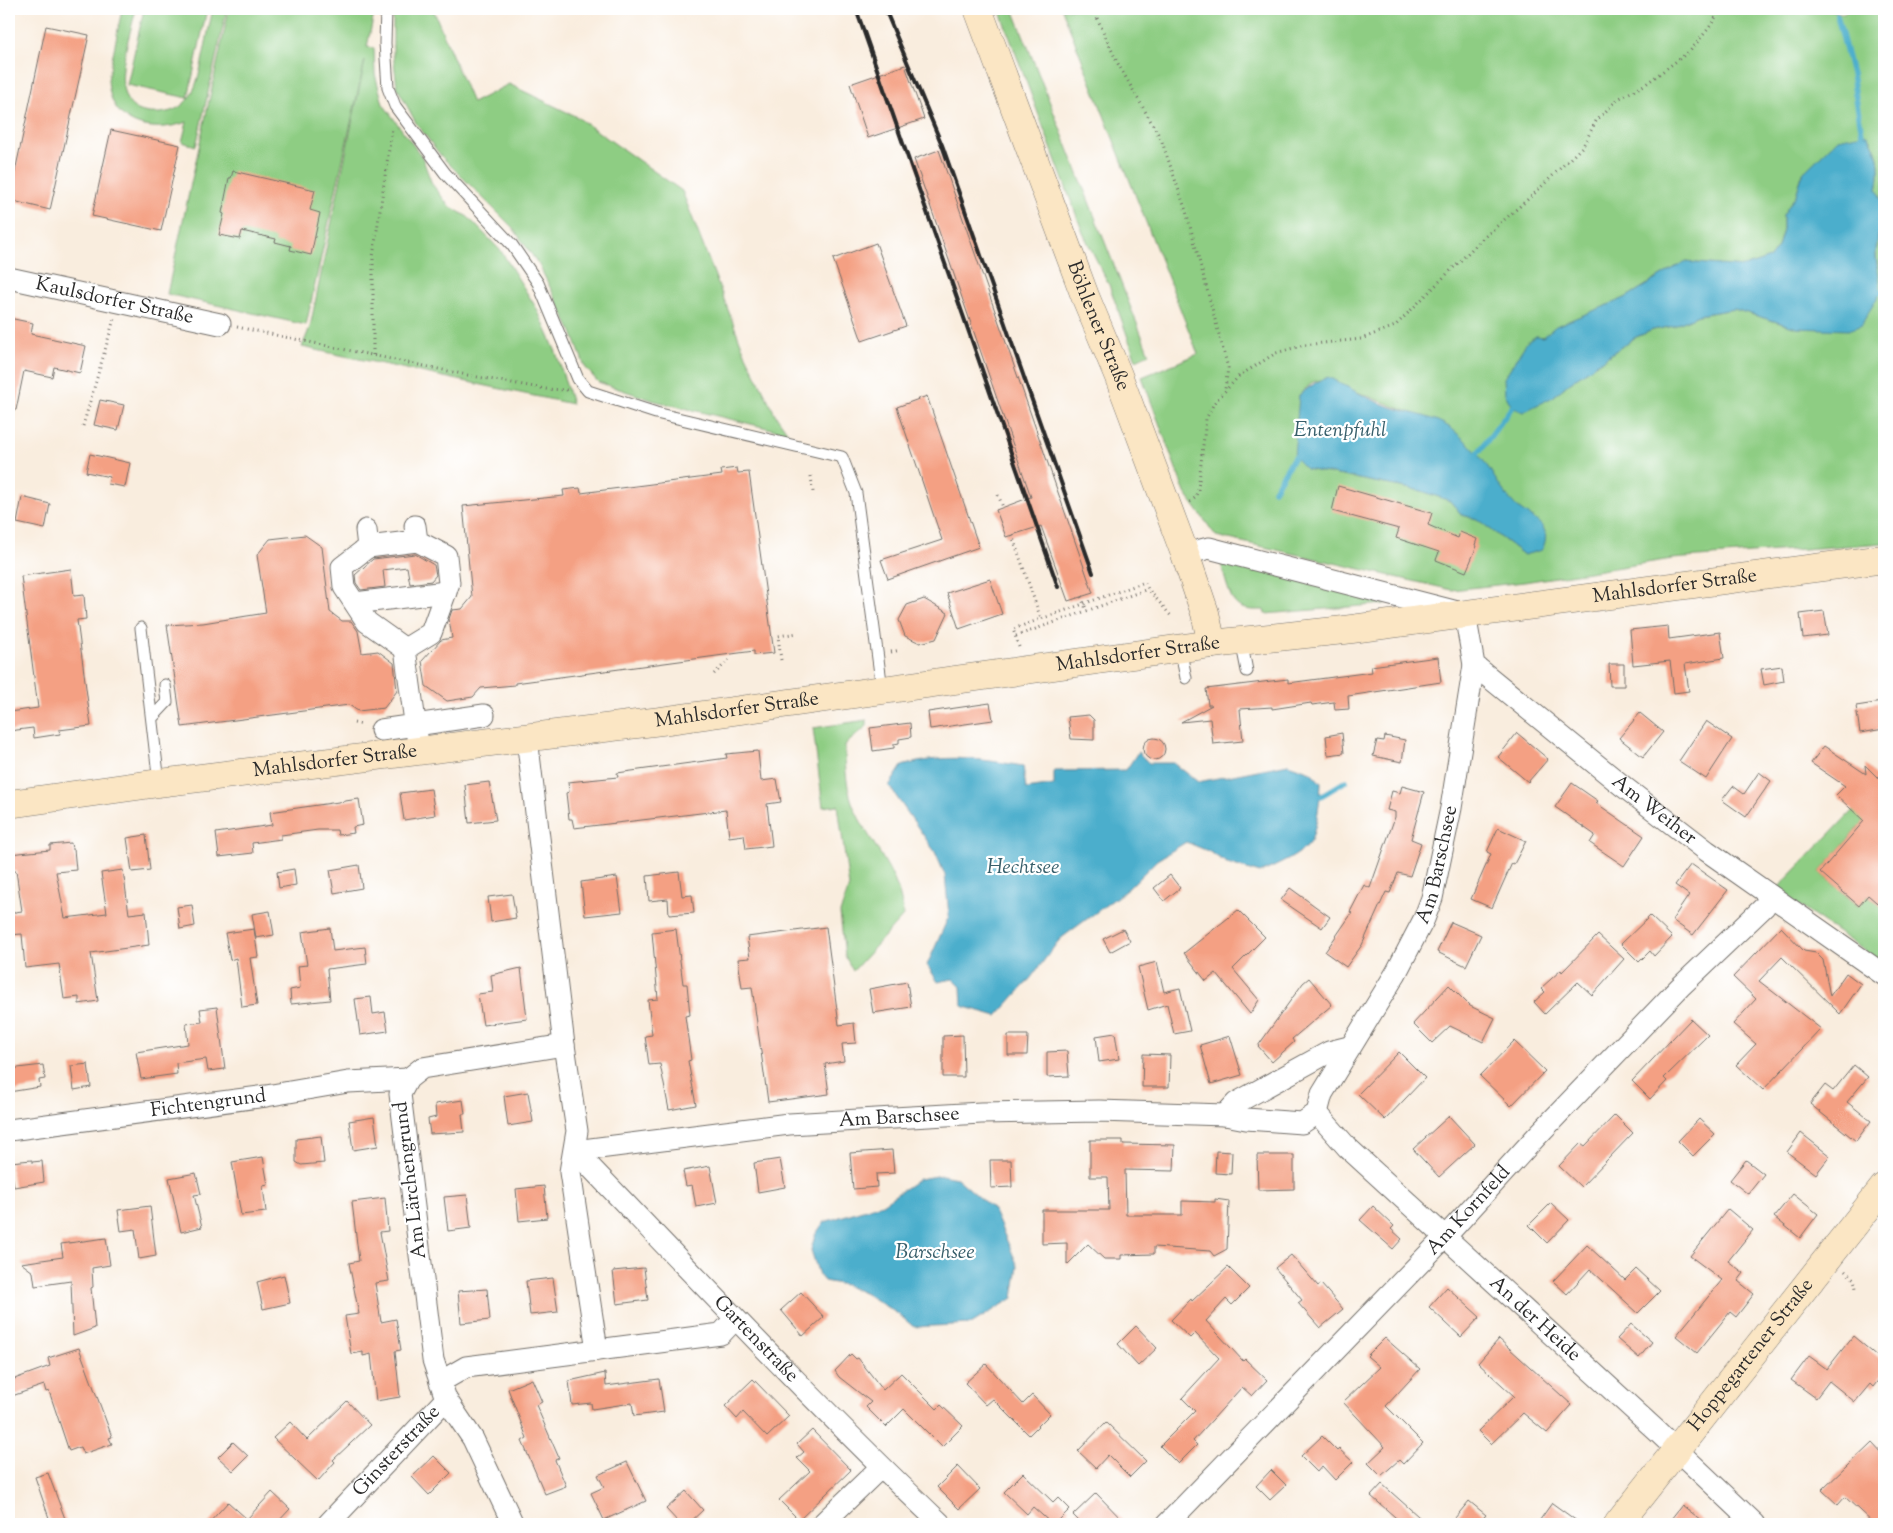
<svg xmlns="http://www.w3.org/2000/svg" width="1893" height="1533" viewBox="0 0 1893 1533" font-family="'Sorts Mill Goudy',serif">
<rect width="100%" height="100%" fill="#fff"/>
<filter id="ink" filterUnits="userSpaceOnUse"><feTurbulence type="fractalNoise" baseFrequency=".02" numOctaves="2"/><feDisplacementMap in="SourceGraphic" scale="10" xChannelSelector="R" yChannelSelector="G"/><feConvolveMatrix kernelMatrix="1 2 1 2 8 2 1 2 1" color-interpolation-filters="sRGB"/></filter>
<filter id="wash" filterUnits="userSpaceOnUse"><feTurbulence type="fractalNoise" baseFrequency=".0096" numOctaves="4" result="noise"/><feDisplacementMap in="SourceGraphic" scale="20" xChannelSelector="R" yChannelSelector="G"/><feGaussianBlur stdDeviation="1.12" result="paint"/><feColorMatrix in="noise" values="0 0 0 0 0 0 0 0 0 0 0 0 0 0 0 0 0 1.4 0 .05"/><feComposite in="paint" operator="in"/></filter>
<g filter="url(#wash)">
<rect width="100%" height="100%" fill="#f9edde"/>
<path fill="#8ecd83" stroke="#5c7c57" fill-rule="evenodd" d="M122,9H136C129,41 99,118 160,113C175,112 186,105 193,91C201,77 208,28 213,9H227L196,146L182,142L187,122C150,135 110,125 108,80Z
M144,9H207L188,98L127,85Z
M229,9H375L367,47L374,48L375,74L383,104L422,157L432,184L449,206L468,217L501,251L537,309L556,352L572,404L302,347L310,327L365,60L306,325L167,294Z
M393,9H433L472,103L509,84L577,117L682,191L744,351L775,414L788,433L655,401L598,382L585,367L572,332L539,265L513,228L441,156L416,123L397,87L393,53Z
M999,9H1013L1149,354L1136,360L1109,285L1083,233Z
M1062,9H1829L1844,14L1849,9H1884V543L1672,559L1524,582L1452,590L1216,536L1185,493L1142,377L1198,354ZM1868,135C1880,154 1881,169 1877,190L1882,198L1883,211L1876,252L1880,292L1866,314L1821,328H1797L1734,309L1698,315L1674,326L1653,330L1634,338L1569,383L1553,397L1536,336L1543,337L1625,298L1684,262L1744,267L1770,258L1778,247L1783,229V215L1796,195L1803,172ZM1329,378L1357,392L1450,428L1491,472L1501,491L1522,513L1534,518L1524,555L1477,519L1462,515L1450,501L1422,491L1306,469L1299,395L1313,382Z
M1220,560L1385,604L1265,614L1264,610C1256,610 1244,611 1237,605C1229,599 1223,570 1220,560Z
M867,720V726L845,745C845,768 846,791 856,812C872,846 902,877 903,916L853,971L845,956L840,913L849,887L838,805L823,807L813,728Z
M1884,778V798L1820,872L1858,906L1868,895L1884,909V964L1776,890Z"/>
<path fill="#4caecc" stroke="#3c6c7c" d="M1862,134L1868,135C1880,154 1881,169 1877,190C1889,209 1877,231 1876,251C1875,264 1881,277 1880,290C1879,298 1866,314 1862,325L1848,330L1797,328L1734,309L1698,315L1674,326L1653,330L1634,338L1569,383L1553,397L1523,412L1512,407L1505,394L1504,378L1527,342L1536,336L1543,337L1556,326L1625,298L1684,262L1744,267L1770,258L1778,247L1783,229V215L1796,195L1803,173L1838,139Z
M1328,377C1350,388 1371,401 1394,408C1413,414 1436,417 1452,429C1460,436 1470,444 1477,453C1492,469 1498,488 1515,505C1530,521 1555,522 1542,550L1524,555L1477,519L1462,515L1450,501L1422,491L1306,469L1294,457L1299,395L1315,383Z
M1138,752L1149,763H1174L1198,782L1288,764L1311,772L1321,783C1321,794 1316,833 1310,842C1301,856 1275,866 1260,873L1227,863L1208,851L1186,842L1157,860L1129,888L1060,939L1030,979L997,1016L962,1006L961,987L953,979L938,982L927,965L949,916L945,875L935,852L889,786L902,766C945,753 980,759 1023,766L1026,789L1054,785V771L1126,770Z
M942,1175L957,1178L993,1209L1018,1266L1013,1298L971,1324L914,1327L898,1314L866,1294L845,1285L824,1281L819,1275L811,1250L815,1235L824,1222L882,1204L919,1179Z"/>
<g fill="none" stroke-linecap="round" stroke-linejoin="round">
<path stroke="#4caecc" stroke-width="5.5" d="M1837,15L1852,74L1862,134
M1880,292H1884
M1478,453L1512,407
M1274,490L1294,457
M1321,796L1346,781"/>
</g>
<g id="blocks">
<path fill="#f4a083" d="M46,26L89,35L50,210L9,200Z
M905,65L924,119L868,138L850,84Z
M111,130L180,145L161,231L92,216Z
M939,150L1093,593L1068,601L1041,526L1006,537L996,510L1031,497L914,159Z
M233,171L315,190L310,210L320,213L311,255L290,250L291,246L275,242L276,239L242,231L240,239L219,235L224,214L222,213L229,178H231Z
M876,243L906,326L862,341L833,259Z
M9,318L33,323L31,334L86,346L80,373L54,367L52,377L24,371L16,410H9Z
M927,396L979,547L888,579L881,560L942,540L897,407Z
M100,400L124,405L118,430L94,425Z
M90,454L130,463L125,487L108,484L110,477L86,472Z
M737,468L738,473L749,472L774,653L754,655V651L515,683V685L481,688L473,697L447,701L426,686L422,661L441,640L452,638L449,619L452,610L462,609L472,597L463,506L564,496L563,490L580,488L581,493L722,475L721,470Z
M1338,486L1432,513L1428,525L1458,538L1460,532L1477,539L1475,545L1477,546L1466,572L1436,560L1439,552L1396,538L1399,529L1332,511Z
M22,497L50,504L45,529L17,523Z
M305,535L322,547L330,612L342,621H351L358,631L362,653L378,651L394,663L397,691L384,708L358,711L349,705L182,727L167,625L203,623L266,613L257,555L270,539Z
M415,554L434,565L436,575L431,581L410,584L407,567L383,570L385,587L361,590L356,583L355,575L373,559Z
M71,569L74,596L84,595L86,619L77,620L91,726L59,730L60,734L34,738L33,728L9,731V712L38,708L21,576Z
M990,579L1002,614L959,629L947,593Z
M924,599L948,613L936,639L920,643L905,636L899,620L907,605Z
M1824,611L1828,635L1803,638L1800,614Z
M1668,626L1669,639L1720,632L1724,658L1685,664L1689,691L1674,693L1670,661L1633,665L1630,630Z
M1438,657L1441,682L1348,696L1349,709L1335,710L1334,702L1312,705L1311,703L1272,709V707L1240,709L1243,741L1213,744L1210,719L1181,722L1212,705H1208L1206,689L1288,679V683L1372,672L1371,666Z
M1609,664H1624V686H1610Z
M1782,666L1784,681L1764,685L1761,669Z
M1882,702L1884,729L1860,733L1856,706Z
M990,703L993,720L930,729L928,712Z
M1640,713L1663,732L1643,757L1619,738Z
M1089,715L1094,720V740L1071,739L1068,717Z
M1706,721L1732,739L1706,779L1679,761Z
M910,723L911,737L899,739V743L894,744V748L873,751L870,728Z
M1342,733L1344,753L1328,755L1326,736Z
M1517,733L1548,759L1528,782L1498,757Z
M1385,736L1405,740L1402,762L1373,756L1377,740L1384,741Z
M1143 749a11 11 0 1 1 22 0a11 11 0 1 1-22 0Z
M1824,746L1866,774L1865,765L1884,784V909L1868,895L1859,906L1820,872L1864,821L1836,795L1845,786L1811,763Z
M758,751L761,781L777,779L781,802L767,804L772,846L746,849L744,835L729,837L726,810L574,828L572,819H569L566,793L569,792L568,782L618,777L617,773L727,758L726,754Z
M1759,772L1771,781L1746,817L1722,800L1733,786L1744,794Z
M489,782L496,820L469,823L465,785Z
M1572,783L1598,801L1596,803L1644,836L1624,866L1590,843L1595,835L1555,807Z
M1402,786L1424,792L1411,839L1421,843L1410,876L1398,873L1390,893L1386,892L1362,945L1346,967L1325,952L1352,913L1350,912L1364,885L1370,888L1395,817V812L1387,810L1392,791L1400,793Z
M431,789L435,815L404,820L400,793Z
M359,799L363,825L353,827L354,833L338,835L337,830H318L281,835V839L252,843L253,853L219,857L216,833L272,825L270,812Z
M1498,828L1526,841L1514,864L1512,863L1492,908L1471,899L1491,854L1487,852Z
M146,835L150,870L132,872L127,838Z
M71,843L72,849H74L76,870L56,872L65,918L107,913L101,873L123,870L129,914L146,912L149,945L91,953L98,1001L79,1004V997L64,999L59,964L25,968L22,934L9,935V913L22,911L16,871L9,872V854L50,850V845Z
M1691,864L1728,890L1693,935L1672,920L1689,895L1675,885Z
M359,865L362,888L334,893L330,870Z
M294,869L296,885L279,888L277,872Z
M679,872L682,896L692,895L694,913L669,915L668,899L649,901L647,876Z
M1170,875L1180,888L1164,901L1154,888Z
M617,877L622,912L585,916L581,882Z
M1290,888L1330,917L1322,928L1281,900Z
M512,894L516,918L491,922L488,897Z
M192,905L195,926L180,929L177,907Z
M1238,910L1265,937L1233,969L1259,1000L1250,1014L1216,973L1206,981L1184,953Z
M270,911L274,935L256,938L252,914Z
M1650,916L1672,937L1654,956L1650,951L1639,962L1621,944Z
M1451,922L1481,935L1466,966L1437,952Z
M826,927L839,1025L854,1023L856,1043L842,1044L844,1061L825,1064L829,1094L768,1102L752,987L742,988L738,959L750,958L747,937Z
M1781,927L1804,951L1816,953L1823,960L1830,996L1846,973L1861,984L1840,1014L1782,957L1759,981L1821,1029L1763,1090L1736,1065L1756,1044L1733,1024L1756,999L1733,977Z
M330,928L333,951L365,947L367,964L327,969L330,1000L291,1004L290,990L300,988L298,966L307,965L302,932Z
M254,929L258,957L250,958L257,1005L242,1007L236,958L230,960L225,933Z
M676,929L683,984H687L690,1015L685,1016L691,1060L688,1061L696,1105L669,1110L660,1064L649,1065L645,1036L652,1035L648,1000L658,999L652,932Z
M1123,929L1130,941L1110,952L1103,939Z
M1598,935L1624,959L1592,995L1578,982L1545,1014L1534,1002L1545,992L1541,988L1561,970L1562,972Z
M1157,962L1164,992L1180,988L1190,1031L1174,1034L1167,1004L1148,1010L1138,967Z
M521,968L527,1019L483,1025L478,994L493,992L491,975Z
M1309,978L1332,1005L1292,1039L1294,1042L1272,1062L1258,1046L1303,983Z
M907,982L911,1007L873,1013L869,989Z
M1449,985L1470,1006L1495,1018L1483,1042L1450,1026L1432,1043L1413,1024Z
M371,997L373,1014L385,1012L388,1031L360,1035L355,999Z
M217,1007L225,1069L208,1071L206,1059L176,1063L177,1074L141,1079L136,1052L188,1044L186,1024L202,1022L200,1009Z
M1691,1019L1708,1035L1664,1078L1667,1081L1650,1099L1632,1081Z
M1115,1033L1119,1059L1099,1062L1096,1036Z
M963,1035L964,1077H943V1036Z
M1008,1035H1028L1027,1055H1008Z
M1230,1036L1242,1075L1211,1084L1200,1045Z
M1514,1041L1545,1071L1511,1106L1480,1076Z
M1067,1051L1069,1076L1047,1077V1052Z
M1399,1052L1425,1078L1385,1120L1358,1094Z
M1143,1054L1170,1055L1169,1087H1142Z
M88,1064L91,1087L74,1090L71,1066Z
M43,1065L45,1079L39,1080L40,1087L9,1092V1069Z
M1854,1065L1868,1077L1847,1102L1871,1121L1856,1141L1810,1104L1825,1085L1833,1091Z
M528,1092L533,1122L508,1126L504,1096Z
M463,1100L465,1114H462L464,1132L430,1134L428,1119L436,1117L435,1104Z
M1615,1115L1633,1133L1581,1187L1559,1166L1581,1143L1585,1146Z
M1449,1116L1475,1144L1439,1177L1413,1149Z
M374,1117L378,1146L353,1150L349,1121Z
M1699,1119L1715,1134L1693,1156L1678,1141Z
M1801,1133L1830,1156L1816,1174L1787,1152Z
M321,1136L324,1163L301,1165L296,1162V1139Z
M1090,1140H1123V1144L1175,1145L1174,1171L1125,1170L1126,1215H1182V1201L1215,1202V1199L1229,1201L1227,1249L1214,1256L1210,1251L1154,1247V1254L1121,1255V1259H1104L1088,1244L1067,1265V1243L1042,1244V1210H1109L1108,1177H1090Z
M892,1150L894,1173L876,1174L877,1187L853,1189L850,1153Z
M1216,1151L1232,1152L1231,1174L1215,1173Z
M1257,1155H1294V1189L1258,1190Z
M263,1157L268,1185L263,1186L266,1212L241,1215L232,1162Z
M780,1159L785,1187L758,1192L754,1163Z
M32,1160V1162L42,1161L44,1182L14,1187L10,1162Z
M990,1160H1011L1012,1187L991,1188Z
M1746,1160L1764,1174L1748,1194L1730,1180Z
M710,1166L717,1203L696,1207L692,1185L686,1186L683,1171Z
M196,1173L201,1194L194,1195L202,1227L181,1232L169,1178Z
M544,1186L547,1218L519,1221L516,1189Z
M1793,1194L1818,1214L1800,1238L1774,1217Z
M467,1195L471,1228L448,1231L444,1197Z
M385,1198L388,1231L380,1232L389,1281L375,1283L381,1322L396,1319L401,1350L395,1351L400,1397L376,1401L371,1354L363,1356V1352L351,1354L345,1316L359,1314L349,1263L359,1261L352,1202Z
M1551,1203L1569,1220L1547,1243L1529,1225Z
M150,1206L156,1256L139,1259L135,1229L121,1231L118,1210Z
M1373,1206L1394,1226L1391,1229L1402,1239L1393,1249L1360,1220Z
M1728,1209L1753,1230L1728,1261L1744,1273L1738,1281L1754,1294L1736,1317L1730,1312L1697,1353L1676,1336L1722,1280L1690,1256Z
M106,1238L110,1265L92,1268L93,1287L91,1288L95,1328L73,1336L71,1281L35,1286L33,1272L21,1263L63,1257L61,1244Z
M1587,1245L1625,1280L1636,1269L1660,1291L1638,1313L1590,1269L1567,1294L1553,1281Z
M1291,1255L1318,1286L1321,1284L1343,1309L1320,1328L1298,1303L1302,1300L1275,1268Z
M1228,1267L1249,1288L1232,1305L1226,1299L1206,1321L1243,1361L1245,1359L1267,1380L1252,1396L1242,1387L1193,1441L1197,1445L1178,1464L1160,1446L1195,1411L1182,1398L1219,1358L1195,1333L1190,1338L1171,1320L1191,1299L1192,1301Z
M644,1268L648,1300L617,1304L613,1271Z
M284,1275L290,1303L263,1309L257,1282Z
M553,1278L558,1312L530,1315L526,1281Z
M1447,1287L1480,1317L1461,1337L1429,1307Z
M487,1289L490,1320L461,1323L458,1291Z
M801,1292L824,1317L803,1336L781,1310Z
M1631,1324L1652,1342L1639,1358L1617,1339Z
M1136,1326L1157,1348L1138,1366L1118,1344Z
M1853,1336L1884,1362V1373L1873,1387L1870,1384L1855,1402L1829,1381L1816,1398L1791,1380L1809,1356L1827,1369Z
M1385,1338L1420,1369L1386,1406L1423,1443L1403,1464L1399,1460L1381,1476L1368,1463L1385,1447L1343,1402L1380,1367L1367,1356Z
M1499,1339L1572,1405L1547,1433L1523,1413L1491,1444L1478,1431L1514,1396L1478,1363Z
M79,1348L112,1437L109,1438L112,1444L83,1454L80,1447L69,1451L49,1391L46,1392L44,1385L9,1397V1381L50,1366L48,1358Z
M851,1354L856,1359L858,1358L883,1390L901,1373L937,1409L941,1405L963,1426L942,1447L904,1409L886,1427L866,1407L871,1402L839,1377L835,1371Z
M986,1364L1023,1404L1032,1395L1050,1414L1029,1435L993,1399L986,1405L965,1383Z
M605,1373L606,1386L659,1379L664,1412L634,1416L632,1403L592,1409L591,1403L572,1405L569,1381Z
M532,1379L542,1402L536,1405L559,1458L555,1460L566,1486L545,1494L522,1441L527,1438L508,1389Z
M753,1379L789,1416L767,1437L743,1412L737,1419L725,1406Z
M347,1401L370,1425L333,1460L335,1462L318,1481L273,1438L290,1422L307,1440Z
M1106,1422L1146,1461L1130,1477L1108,1455L1096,1468L1078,1451Z
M812,1430L851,1470L799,1520L779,1500L810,1471L797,1458L804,1452L797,1444Z
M1322,1436L1337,1451L1339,1449L1353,1462L1335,1480L1322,1466L1317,1472L1301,1456Z
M233,1442L248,1456L233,1471L218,1457Z
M1872,1442L1884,1455V1524H1874L1845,1497L1838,1505L1822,1490Z
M434,1456L451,1473L429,1495L412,1477Z
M627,1462L646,1501L604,1520L591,1493L604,1487L598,1475Z
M958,1466L980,1489L959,1509L937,1487Z
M1271,1470L1286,1485L1270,1500L1256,1486Z
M48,1473L67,1524H51L35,1477Z
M1023,1473L1053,1502L1058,1497L1070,1509L1055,1524H1052L1033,1507L1027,1514L1004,1492Z
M1382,1484L1427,1524H1403L1371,1496Z
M686,1491L703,1510L688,1524H680L666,1509Z
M272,1492L290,1509L276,1524H208L228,1502L247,1519Z
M1096,1493L1126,1524H1082L1073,1515Z
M1469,1501L1486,1515L1478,1524H1450Z
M1552,1503L1581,1524H1537Z
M1682,1505L1706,1524H1667Z"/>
</g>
</g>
<g filter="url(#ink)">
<use href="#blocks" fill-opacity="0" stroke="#736f6a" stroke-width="1"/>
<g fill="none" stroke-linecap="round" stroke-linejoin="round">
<defs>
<path id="lane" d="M386,9L385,43L388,88L395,106L445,173L512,245L538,283L578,379L588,391L656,413L842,457L856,493L882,689
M141,628L159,783
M1241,640L1247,671
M1180,648L1186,678
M152,718L167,702L165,685"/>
<g id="street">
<path id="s1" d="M9,278L220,324"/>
<path d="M415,526L417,541L446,556L449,583L431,633L405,649L419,751"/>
<path d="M366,530L368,547L342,567L344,587L367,622L405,649"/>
<path d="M368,547L417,541"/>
<path id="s2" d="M1185,554L1209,548L1465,614L1474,665L1624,787L1707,851L1884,975"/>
<path d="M355,603L446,592"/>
<path d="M381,730L484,715"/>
<path d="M527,738L564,1045L577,1131L570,1172L597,1350"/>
<path id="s3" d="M1317,1113L1347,1147L1658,1432L1755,1524"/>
<path d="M1225,1115L1236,1103L1329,1052L1349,1047"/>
<path id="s4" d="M9,1130L266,1096L348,1082L408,1079"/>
<path id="s5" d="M575,1151L789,1124L981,1113L1099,1111L1225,1115L1246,1119L1302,1123L1317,1113L1322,1094L1396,973L1424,919L1432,898L1451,808L1474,665"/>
<path id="s6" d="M575,1151C696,1277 815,1404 941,1524"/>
<path d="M440,1382L466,1367L721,1334L735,1319"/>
<path id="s7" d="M328,1524L446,1399"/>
<path d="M513,1524L473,1439L446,1399L433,1360L400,1094L408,1079L422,1068L564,1045"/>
<path d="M822,1524L881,1467"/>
<path id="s8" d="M1167,1524L1445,1237L1536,1137L1680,987L1764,907L1771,896"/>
</g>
<g id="secondary">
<path id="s9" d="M978,9L1085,296L1118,375L1185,554L1205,613L1212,644"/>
<path id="s10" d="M9,804L159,783L661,721L1212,644L1344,630L1884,559"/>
<path id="s11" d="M1618,1524L1884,1187"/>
</g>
</defs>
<use href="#lane" stroke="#736f6a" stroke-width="13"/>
<use href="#street" stroke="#736f6a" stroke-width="23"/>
<use href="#secondary" stroke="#736f6a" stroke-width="29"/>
<path stroke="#736f6a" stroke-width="3" stroke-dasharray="1 4" stroke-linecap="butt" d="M1093,9L1117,62L1161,139L1186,211L1228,368L1225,389
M237,327L472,376L546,389L567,390
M373,355V257L392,129
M83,426L114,319
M811,476L813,492
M998,495L1003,507
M1190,502L1195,498L1198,490L1206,419L1214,403L1239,376L1276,353L1304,345L1361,339L1395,326L1482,239L1534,194L1583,146L1596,121L1618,99L1646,84L1690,51L1709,28L1721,9
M1012,535L1041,619L1145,582L1148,589L1172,617
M1081,597L1087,611
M1016,636L1148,589
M1019,647L1013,629L1041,619
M891,652L900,650
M781,660L778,636L798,633
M714,674L729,660
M354,723L363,725
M1845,1271L1854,1279L1856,1288"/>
<use href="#lane" stroke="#fff" stroke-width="11"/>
<use href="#street" stroke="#fff" stroke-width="21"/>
<use href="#secondary" stroke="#fbe6c4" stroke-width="28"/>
<path stroke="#2b2b2b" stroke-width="4" d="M856,9L1058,587
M885,9L942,145L1093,573"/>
</g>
</g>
<g text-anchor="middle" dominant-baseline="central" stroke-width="4.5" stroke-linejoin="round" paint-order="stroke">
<g font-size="20" fill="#2b2b2b" stroke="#fff">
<text stroke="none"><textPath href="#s1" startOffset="108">Kaulsdorfer Straße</textPath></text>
<text stroke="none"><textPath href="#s9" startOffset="339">Böhlener Straße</textPath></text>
<text stroke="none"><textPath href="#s10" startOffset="1680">Mahlsdorfer Straße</textPath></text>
<text stroke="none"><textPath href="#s10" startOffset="1139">Mahlsdorfer Straße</textPath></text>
<text stroke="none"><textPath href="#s10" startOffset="734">Mahlsdorfer Straße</textPath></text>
<text stroke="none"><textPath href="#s10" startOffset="329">Mahlsdorfer Straße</textPath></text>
<text stroke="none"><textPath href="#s2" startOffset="572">Am Weiher</textPath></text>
<text stroke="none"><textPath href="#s5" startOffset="1026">Am Barschsee</textPath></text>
<text stroke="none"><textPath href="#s4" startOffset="201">Fichtengrund</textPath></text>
<text stroke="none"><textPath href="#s5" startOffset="326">Am Barschsee</textPath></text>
<text transform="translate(411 1180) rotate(-97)">Am Lärchengrund</text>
<text stroke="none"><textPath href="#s8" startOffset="435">Am Kornfeld</textPath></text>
<text stroke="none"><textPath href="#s3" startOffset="300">An der Heide</textPath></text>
<text stroke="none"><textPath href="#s6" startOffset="261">Gartenstraße</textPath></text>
<text stroke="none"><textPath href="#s11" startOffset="215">Hoppegartener Straße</textPath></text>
<text stroke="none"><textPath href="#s7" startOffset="100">Ginsterstraße</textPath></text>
</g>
<g font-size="21" font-style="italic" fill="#385f6b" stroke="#fff">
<text x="1340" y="431">Entenpfuhl</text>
<text x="1023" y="868">Hechtsee</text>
<text x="935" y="1253">Barschsee</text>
</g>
</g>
<rect width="1893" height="1533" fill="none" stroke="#fff" stroke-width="30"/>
</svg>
